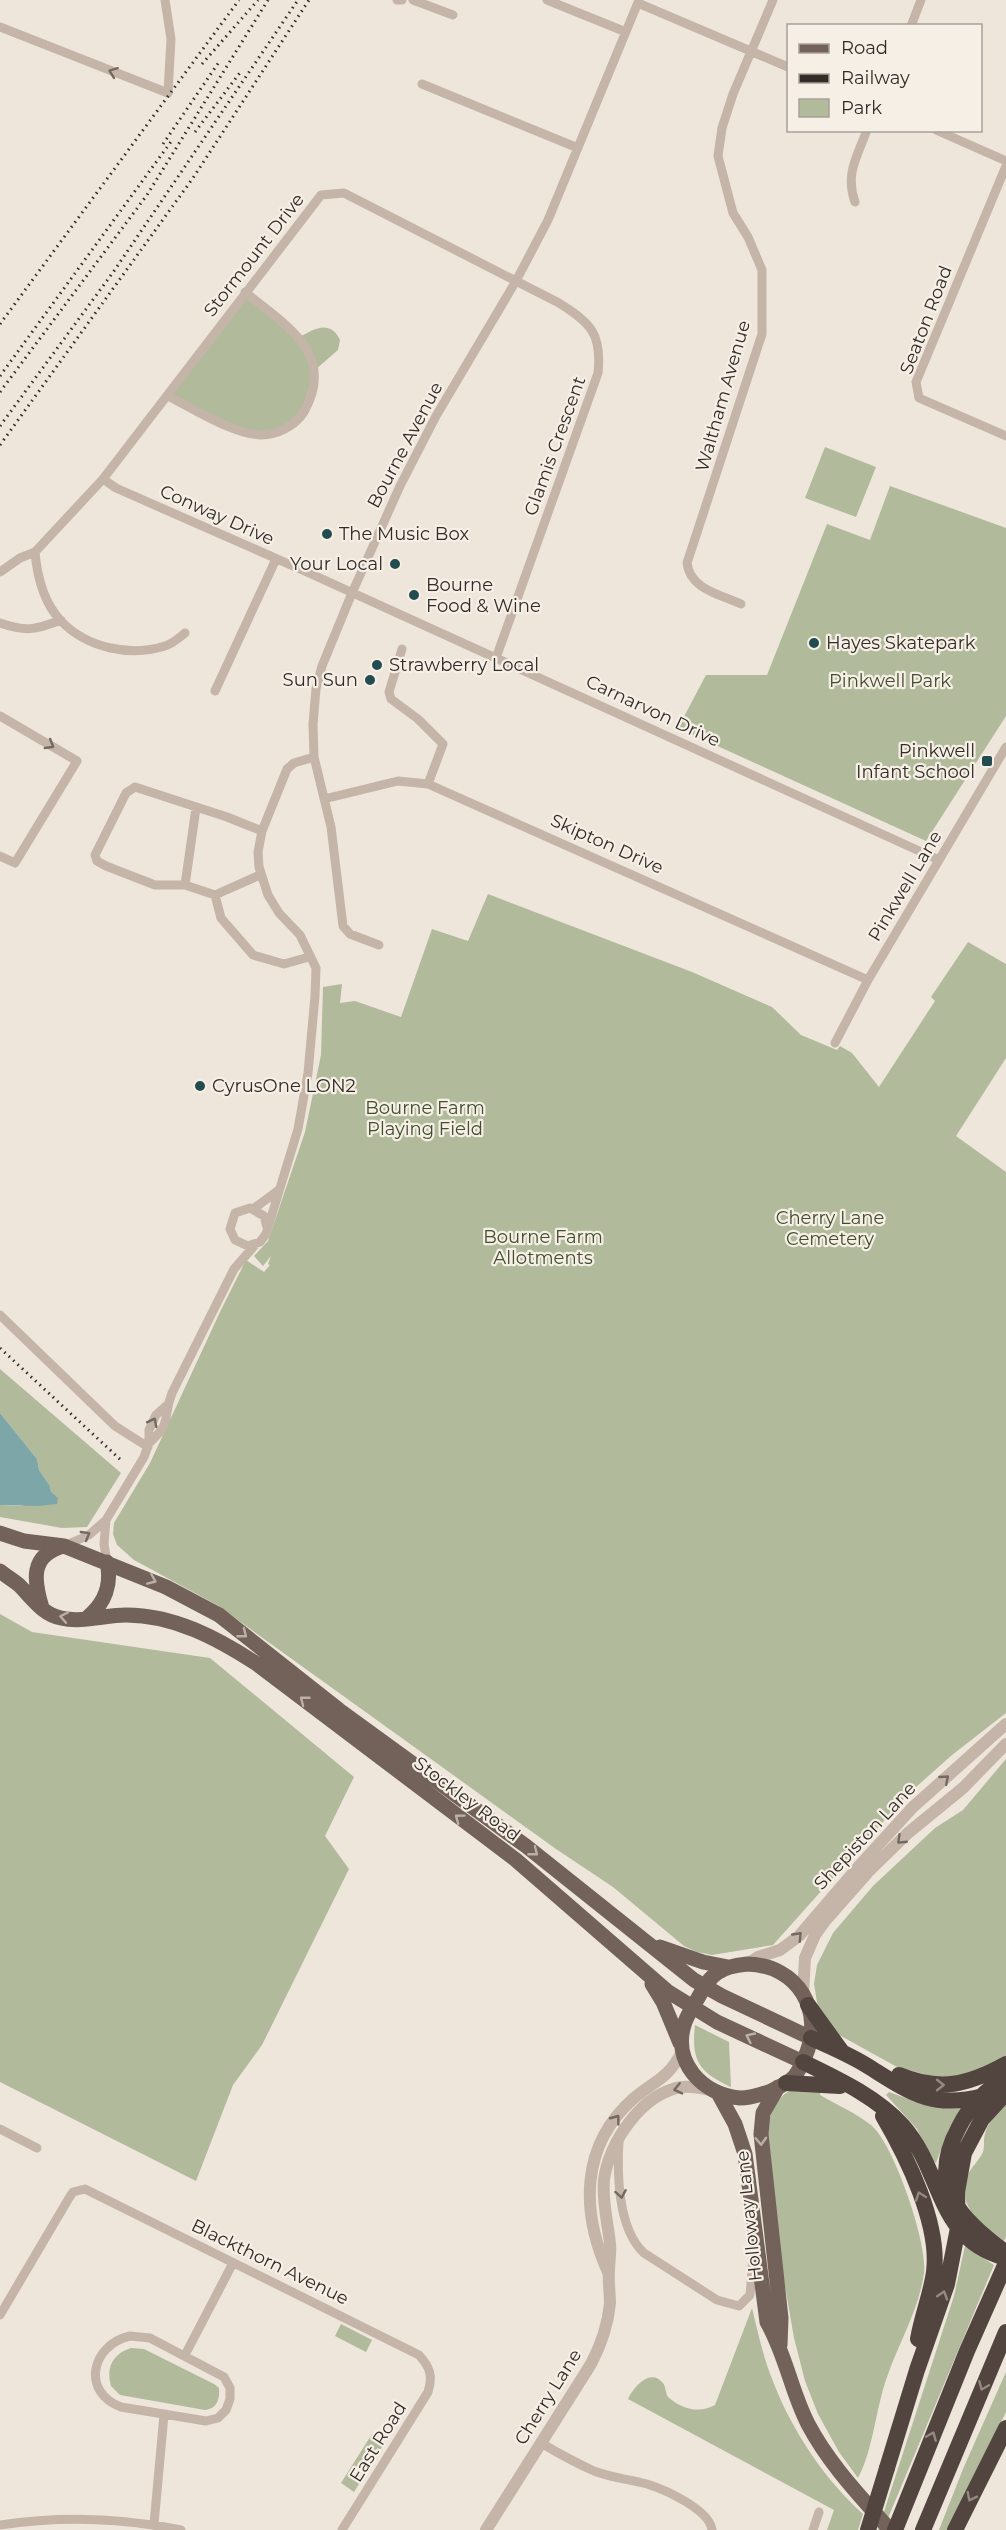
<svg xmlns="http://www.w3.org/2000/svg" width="1006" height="2530" viewBox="0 0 1006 2530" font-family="Montserrat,sans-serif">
<rect width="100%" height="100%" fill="#eee5db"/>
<path fill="#b1bb9c" d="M245,292L298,338C314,329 330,319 340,340L338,350L315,370L299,419L261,435L235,429L168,396Z
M825,447L876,467L856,517L805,498Z
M890,486L1006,528V716L926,841L678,728L706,675H767L827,524L870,540Z
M488,894L692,972L772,1007L801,1035L837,1050L840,1046L852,1053L879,1087L935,1001L931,997L968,942L1006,964V1058L956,1136L1006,1172V1713L952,1755L907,1795L773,1945L712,1955L697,1952L684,1946L613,1887L556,1849L217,1605L134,1560L117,1545L113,1534L114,1523L150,1463L220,1312L246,1260L264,1272L270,1265L268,1264L271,1256L263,1266L254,1256L268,1241L305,1132L321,1055L323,987L342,984L340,1003L355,1001L401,1017L432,929L468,941Z
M0,1369L121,1473L87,1527L62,1528L0,1517V1505L22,1506L51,1492L50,1486L39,1470L37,1459L0,1413Z
M0,1614L32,1632L210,1658L354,1777L325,1836L349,1869L262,2045L233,2085L196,2181L0,2082Z
M1006,1759V2056L958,2078L942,2079L897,2067L832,2031L818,2008L814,1984L817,1965L833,1933L873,1886L935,1828L963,1810Z
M695,2025L729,2042L731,2087C699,2072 691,2061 695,2025Z
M821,2089L820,2095C837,2105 856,2113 871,2125C894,2144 928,2244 924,2273C919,2310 899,2342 887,2377C876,2407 873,2451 858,2478L839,2452L818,2414L805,2381L794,2338L779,2251L767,2134C768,2118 775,2096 792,2090C800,2087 813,2090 821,2089Z
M889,2092L928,2106H962L948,2131L936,2163L932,2160L917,2129L886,2095Z
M1006,2104V2237L1004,2241C981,2223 956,2209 968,2175C971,2167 979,2161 983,2152C985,2145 983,2140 985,2134C987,2123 998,2112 1006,2104Z
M965,2246L994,2265L883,2530H878L954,2296Z
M752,2308C758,2333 764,2360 774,2384C793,2432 825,2480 863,2514L858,2530H827L834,2510L628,2399C633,2388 650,2367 663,2383C666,2387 665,2392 668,2397C682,2409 699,2414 715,2405Z
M341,2324L372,2340L366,2352L335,2336Z
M131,2348L144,2349L214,2384L219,2388C220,2399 217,2409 205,2410L120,2395L111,2386C106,2368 112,2354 131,2348Z
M1006,2372V2412L947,2530H939L963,2469Z
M372,2434L385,2442L354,2492L341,2483Z"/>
<path fill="#7da6a8" d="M0,1413L37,1459L39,1470L50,1486L51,1492L58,1498L57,1504L38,1506L0,1505Z"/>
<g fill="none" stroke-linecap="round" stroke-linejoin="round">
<path stroke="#c4b5a8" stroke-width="9" d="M397,0H402
M413,0L453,15
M547,0L626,32
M638,3L788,67
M911,26L921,0
M0,27L168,93L171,39L165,0
M422,84L578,148
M936,130L1006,161
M1006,166L916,382L919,398L1006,436
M855,202C845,174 857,157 867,130
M168,396C193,409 233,434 261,435C277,435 295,426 304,412C337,353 285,325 245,292
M103,479L116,488L309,573L939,860
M0,572L20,558L35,552
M741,604C719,594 690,589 687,563L762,334V270L748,237L733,213L718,156L722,128L733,94L773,0
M0,623C26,632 35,630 61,620
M185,633C179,638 172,644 165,646C130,657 87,648 61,621C44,603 37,575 35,552L103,479L321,195L344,193L559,303C591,323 602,334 598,373L496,658
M402,649L389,692L391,699L418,719L443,744L428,784
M215,691L276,559
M0,716L77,761L15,863L0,856
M324,799L398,781L428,784L868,980
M260,875L215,895L185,885H155L106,866L97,861L95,855L126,793L135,787L227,817L262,831
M185,885L196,808
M215,895L221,918L253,955L284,964L309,957
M379,945L350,934L343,926L331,827L314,757L313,724L316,689L322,666L352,593L400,486L436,416L516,281L548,220L639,0
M835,1043L868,980L1006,747
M253,1209L279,1190
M267,1227L264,1216L250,1208L235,1213L230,1229L235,1240L248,1246L260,1242L266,1234L298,1129L308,1073L315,996L316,968L300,935L279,913L268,895L259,867L258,852L262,831L287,769L294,763L314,757
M0,1315L115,1426L148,1447
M149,1443C173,1422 162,1418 172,1393L234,1269L255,1245
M106,1520L104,1544L107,1562
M64,1546L89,1535L106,1520L144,1457L149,1443V1430L156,1415L167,1405
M0,2129L37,2148
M619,2142C617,2175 618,2229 644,2253L717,2300L739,2306L750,2295L753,2259
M0,2315L69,2198L73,2192L85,2189L419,2355C430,2367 433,2376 428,2392L342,2530
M130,2336L150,2338L224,2377L230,2388V2399L226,2410L218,2418L206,2421L121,2407C81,2392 91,2345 130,2336Z
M185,2355L233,2263
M541,2443C558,2453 576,2463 594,2471C612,2478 629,2479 647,2484C666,2490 710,2510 712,2530
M154,2524L164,2415
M0,2525C60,2516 122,2518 181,2530
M813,2530L819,2512"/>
<path stroke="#c4b5a8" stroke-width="12" d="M747,1964L758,1957L780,1950L799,1936L860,1865L913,1807L1006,1724
M803,1995L805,1958L815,1935L825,1921L869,1871L908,1833L963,1788L1006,1744
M608,2272C581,2212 580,2146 633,2099C655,2080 667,2080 682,2052
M486,2530L591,2364C601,2345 608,2325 610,2303C610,2293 608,2282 609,2271C609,2262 611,2253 610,2244C608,2223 602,2202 604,2180C609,2142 642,2093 682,2087C692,2086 701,2088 710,2090"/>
<path stroke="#73625a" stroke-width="15" d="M0,1533L24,1541L64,1546L166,1587L219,1615L339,1710L526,1846L694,1980L722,1996L811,2038
M0,1571C6,1576 13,1580 19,1585C32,1598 42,1614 61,1618C82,1623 105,1615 126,1615C174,1615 217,1638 257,1664L516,1860L667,1991L717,2022L803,2062
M42,1608C34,1581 29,1555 64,1546
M88,1617C105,1603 112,1584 107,1562
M660,1947L703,1962L728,1967
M747,1964C798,1965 825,2011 805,2057C802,2064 799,2071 794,2077C788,2083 779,2087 771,2091C760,2095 751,2098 740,2098C702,2095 671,2061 685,2022C688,2014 693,2006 698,1998C703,1989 708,1979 717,1973C725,1967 737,1965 747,1964Z
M652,1984L663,2002L680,2043
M778,2087L763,2113L761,2134L781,2318L780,2345
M718,2093L735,2124L745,2154L767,2322C786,2355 791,2391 808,2424C829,2464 861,2497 890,2530"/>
<path stroke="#52453f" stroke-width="16" d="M808,2005L842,2052
M811,2038C829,2046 848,2054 866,2065C908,2091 931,2110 983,2096
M803,2062C838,2079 877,2097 903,2126C944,2173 935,2239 1006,2258
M899,2075C940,2092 968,2085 1006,2064
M786,2083L840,2086
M883,2116C907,2157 940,2224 934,2272C931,2294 922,2316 918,2339
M1005,2252C959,2218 927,2185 959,2127C970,2105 985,2090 1006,2078
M887,2468L917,2370L947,2284L958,2228L957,2192L964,2153L982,2119L1006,2093
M895,2530L967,2351L1006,2263
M923,2530L1006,2332
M955,2530L1006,2428"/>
<path stroke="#322b27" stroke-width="3" stroke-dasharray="1.5 4.5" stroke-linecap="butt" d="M202,64L258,0
M195,132L242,70
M163,144L219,62
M0,324L239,0
M0,376L173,139
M0,392L147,195L268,0
M0,426L114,271L298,0
M0,445L193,178L309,0
M0,1348L123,1462"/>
<path stroke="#52453f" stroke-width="16" d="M868,2530L887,2468"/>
</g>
<defs><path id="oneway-chevron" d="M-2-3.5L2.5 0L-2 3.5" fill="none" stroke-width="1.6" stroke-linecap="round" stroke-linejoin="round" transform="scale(1.5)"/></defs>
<g stroke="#746961">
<use href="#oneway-chevron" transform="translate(113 72) rotate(-159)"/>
<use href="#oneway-chevron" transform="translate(50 745) rotate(31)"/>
<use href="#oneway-chevron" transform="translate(153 1422) rotate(-63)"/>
<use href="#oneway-chevron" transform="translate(86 1535) rotate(-30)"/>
<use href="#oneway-chevron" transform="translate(945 1779) rotate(-41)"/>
<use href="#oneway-chevron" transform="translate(901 1840) rotate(136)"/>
<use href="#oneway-chevron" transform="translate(798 1936) rotate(-46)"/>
<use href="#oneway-chevron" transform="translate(678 2089) rotate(167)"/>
<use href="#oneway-chevron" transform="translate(616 2119) rotate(-53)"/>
<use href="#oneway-chevron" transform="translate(621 2194) rotate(80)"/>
</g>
<g stroke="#bbb0a7">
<use href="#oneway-chevron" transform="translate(152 1580) rotate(23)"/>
<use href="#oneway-chevron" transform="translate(64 1617) rotate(-169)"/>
<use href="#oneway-chevron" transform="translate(243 1634) rotate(38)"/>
<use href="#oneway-chevron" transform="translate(304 1700) rotate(-142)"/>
<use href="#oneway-chevron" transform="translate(459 1818) rotate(-143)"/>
<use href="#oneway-chevron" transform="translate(534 1852) rotate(38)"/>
<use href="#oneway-chevron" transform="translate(750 2037) rotate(-155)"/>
<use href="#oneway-chevron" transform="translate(761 2141) rotate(87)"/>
</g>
<g stroke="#948982">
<use href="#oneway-chevron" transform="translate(940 2085)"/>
<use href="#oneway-chevron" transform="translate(920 2196) rotate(-110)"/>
<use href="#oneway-chevron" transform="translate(943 2295) rotate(-72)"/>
<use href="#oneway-chevron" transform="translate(983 2386) rotate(113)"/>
<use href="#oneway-chevron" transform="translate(932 2436) rotate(-68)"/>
<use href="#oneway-chevron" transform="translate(971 2497) rotate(117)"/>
</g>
<g fill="#224c4f" stroke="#f6efe6" stroke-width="2">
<circle cx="327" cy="534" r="6"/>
<circle cx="395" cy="564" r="6"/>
<circle cx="414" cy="595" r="6"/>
<circle cx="814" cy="643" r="6"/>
<circle cx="377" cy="665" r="6"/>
<circle cx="370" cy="680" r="6"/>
<rect x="981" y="755" width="12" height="12" rx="3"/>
<circle cx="200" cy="1086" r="6"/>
</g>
<g text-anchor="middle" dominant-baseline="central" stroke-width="4.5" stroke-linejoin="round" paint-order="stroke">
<g font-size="18" fill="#322b27" stroke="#f6efe6">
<text transform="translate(254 255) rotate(-52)">Stormount Drive</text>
<text transform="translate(926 320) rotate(-69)">Seaton Road</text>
<text transform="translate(723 396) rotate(-74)">Waltham Avenue</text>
<text transform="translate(405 445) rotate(-62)">Bourne Avenue</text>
<text transform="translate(555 446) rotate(-70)">Glamis Crescent</text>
<text transform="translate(217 515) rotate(24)">Conway Drive</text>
<text transform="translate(653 711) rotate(25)">Carnarvon Drive</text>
<text transform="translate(607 844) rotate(24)">Skipton Drive</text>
<text transform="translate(905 886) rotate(-59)">Pinkwell Lane</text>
<text transform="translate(467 1799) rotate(37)">Stockley Road</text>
<text transform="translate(865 1836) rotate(-47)">Shepiston Lane</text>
<text transform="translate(749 2216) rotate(-96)">Holloway Lane</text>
<text transform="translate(270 2262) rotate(26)">Blackthorn Avenue</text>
<text transform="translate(548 2397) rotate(-58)">Cherry Lane</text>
<text transform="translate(378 2442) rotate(-58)">East Road</text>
</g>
<g font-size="18" fill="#322b27" stroke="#f6efe6" text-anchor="start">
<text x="339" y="534">The Music Box</text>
<text x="383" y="564" text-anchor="end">Your Local</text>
<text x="426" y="585">Bourne<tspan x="426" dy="21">Food &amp; Wine</tspan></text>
<text x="826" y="643">Hayes Skatepark</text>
<text x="389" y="665">Strawberry Local</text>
<text x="358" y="680" text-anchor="end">Sun Sun</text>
<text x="975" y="751" text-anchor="end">Pinkwell<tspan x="975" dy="21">Infant School</tspan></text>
<text x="212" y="1086">CyrusOne LON2</text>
</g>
<g font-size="18" fill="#424e2e" stroke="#f6efe6">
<text x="890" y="681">Pinkwell Park</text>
<text x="425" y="1108">Bourne Farm<tspan x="425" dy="21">Playing Field</tspan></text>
<text x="830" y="1218">Cherry Lane<tspan x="830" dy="21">Cemetery</tspan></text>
<text x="543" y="1237">Bourne Farm<tspan x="543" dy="21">Allotments</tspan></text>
</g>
</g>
<rect x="787" y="24" width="195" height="108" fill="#f6efe6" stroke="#a8a19a" stroke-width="1.5"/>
<rect x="799" y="44" width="30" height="9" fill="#73625a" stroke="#a8a19a" stroke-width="1.5"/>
<text x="841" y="54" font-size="18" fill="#322b27">Road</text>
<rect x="799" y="74" width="30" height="9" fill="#322b27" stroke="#a8a19a" stroke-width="1.5"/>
<text x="841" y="84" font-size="18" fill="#322b27">Railway</text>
<rect x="799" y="99" width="30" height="18" fill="#b1bb9c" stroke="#a8a19a" stroke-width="1.5"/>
<text x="841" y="114" font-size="18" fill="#322b27">Park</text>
</svg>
